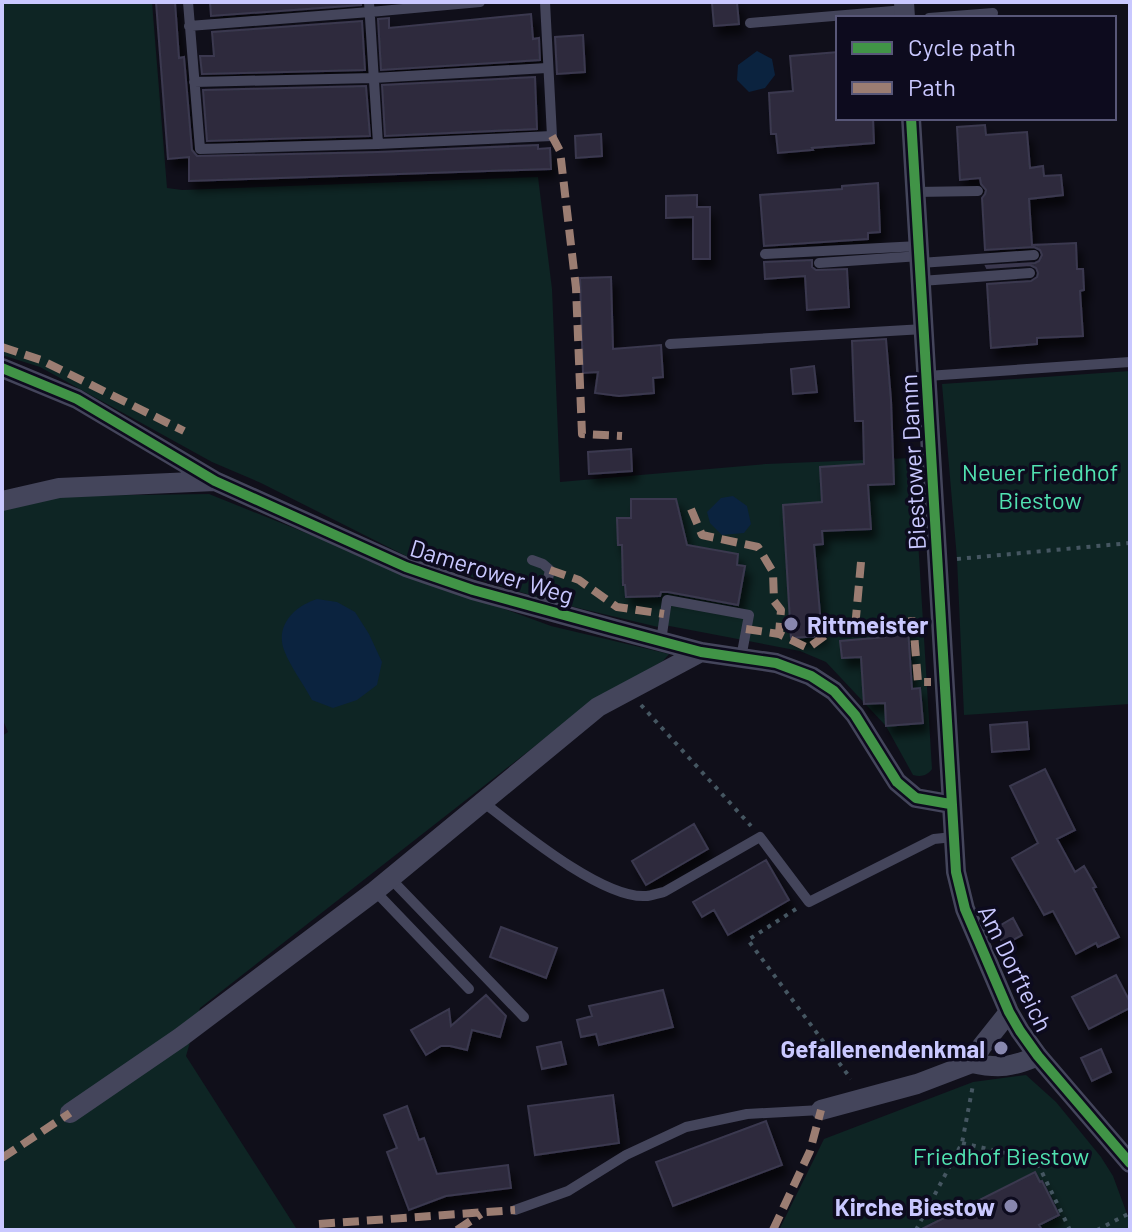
<svg xmlns="http://www.w3.org/2000/svg" width="1132" height="1232" viewBox="0 0 1132 1232" font-family="Barlow,sans-serif">
<defs>
<filter id="shadow"><feDropShadow dx="5" dy="9" stdDeviation="4" flood-color="#0009"/></filter>
</defs>
<rect width="100%" height="100%" fill="#100f1a"/>
<path fill="#0e2524" d="M2,2H152L167,188L182,190L538,177L552,289L560,482L766,464L913,458L932,769C927,776 921,777 913,775L886,726L826,662L800,651L659,624L658,627L553,602L410,558L261,483L212,462L40,367L2,355Z
M1130,371V704L964,715L957,559L942,384Z
M209,494L403,572L551,626L669,654L663,661L590,703L200,1008L186,1056L296,1228L294,1230H2V736L8,732L2,718V509L58,496Z
M1026,1075L1056,1102L1101,1157L1113,1176L1130,1222V1230H779L824,1139L973,1082Z"/>
<path fill="#0b233f" d="M757,51L772,59L775,75L765,88L749,92L737,80L738,65Z
M733,496L747,506L751,524L744,533L722,535L710,523L707,512L721,498Z
M317,599L337,602L355,612L369,634L382,662L377,685L357,700L333,708L312,700C304,685 290,666 284,650C275,625 295,606 317,599Z"/>
<path fill="#2d2c3d" stroke="#3b394f" stroke-width="2" filter="url(#shadow)" d="M156,2H175L179,58L184,57L192,150L197,156L378,152L538,145V149L550,148L551,169L189,181V157L168,159Z
M210,2H361V5L211,16Z
M737,2L739,24L714,26L712,3Z
M531,14L533,39L539,38L540,60L381,70L378,19L389,18V28Z
M362,21L365,70L202,74L200,56H214L212,32Z
M583,35L585,72L557,74L555,37Z
M838,52V118H873L874,143L812,148L813,150L778,153L776,134H771L769,93L793,91L790,56Z
M535,77L537,129L385,136L382,85Z
M366,86L370,136L207,141L203,90Z
M985,125L986,135L1027,132L1030,168L1043,166L1044,176L1061,175L1063,195L1029,199L1032,245L1076,243L1077,269H1083L1084,290L1080,291L1083,336L1037,338V344L991,348L987,284L1031,281L1037,277L1038,273L1036,268L1030,265L987,268L986,266L1035,263L1039,261L1042,255L1040,250L1034,247L985,250L982,198L985,194L986,190L981,184L980,178L960,180L957,127Z
M601,134L602,156L576,158L575,136Z
M878,183L880,232L868,233V239L764,246L760,195L842,189V186Z
M697,195V207H710V259H693V217L666,218V196Z
M812,260V267L816,270L847,269L849,307L807,310L805,276L765,279L764,262Z
M611,277L613,349L661,345L663,377L653,378L654,393L619,396L595,393L598,372L583,373L580,278Z
M886,339L891,400L894,484L868,485L871,529L822,531L823,544L814,545L822,636L791,638L783,505L822,502L820,467L864,464L863,421H855L852,341Z
M814,366L817,392L793,394L791,369Z
M631,449L632,471L589,474L588,452Z
M631,499H676L687,545L738,554L737,565L745,566L738,605L668,592H661L660,596L626,597L625,585H623L622,545H618L617,518H631Z
M908,628L912,689L920,688L923,723L886,726L885,703L864,704L861,657L842,658L840,641L885,637L884,629Z
M1027,722L1029,749L992,752L990,725Z
M1045,769L1075,830L1057,839L1075,872L1084,866L1096,887L1093,888L1119,937L1098,947L1096,943L1076,954L1053,911L1044,915L1012,858L1038,843L1010,786Z
M694,824L708,849L646,885L632,861Z
M766,860L789,900L728,935L714,910L702,917L693,902Z
M1013,918L1022,935L1004,945L994,929Z
M501,927L557,948L546,978L490,957Z
M1116,975L1130,1002V1008L1089,1029L1072,997Z
M663,990L673,1027L599,1045L596,1034L581,1037L577,1020L592,1016L589,1006Z
M486,995L506,1016L500,1037L472,1030L467,1050L450,1046H441L426,1055L411,1030L449,1009L451,1026Z
M561,1042L566,1064L542,1069L537,1047Z
M1101,1049L1111,1072L1092,1081L1081,1058Z
M613,1095L619,1143L535,1155L528,1106Z
M407,1106L419,1140L424,1138L437,1174L508,1165L511,1188L446,1196L409,1210L387,1152L397,1148L384,1115Z
M766,1121L782,1165L673,1206L656,1162Z
M1035,1172L1040,1182L1042,1181L1059,1215L1039,1225L1042,1230H920Z"/>
<g fill="none" stroke-linecap="round" stroke-linejoin="round">
<path stroke="#455661" stroke-width="4" stroke-dasharray="4 6" stroke-linecap="butt" d="M957,559L1130,543
M641,705L751,826
M796,909L748,940L851,1079
M962,1143L1036,1160L1070,1230
M916,1230L962,1143L973,1085
M1097,1230L1130,1213"/>
<path stroke="#44455b" stroke-width="10" d="M188,2L200,149L378,144L552,136L545,2
M369,2L378,144
M929,18L993,13
M750,23L905,10
M189,26L370,12L480,2
M194,82L373,78L547,68
M916,192L978,191
M765,254L919,246
M819,263L920,256
M920,263L1034,255
M921,281L1030,273
M670,344L924,329
M927,376L1130,362
M532,560L543,564L550,570L541,609
M661,641L667,600L749,615L741,658
M483,802C518,829 602,899 646,896C651,896 658,893 664,892L760,837L809,902L934,839L953,837
M390,878L524,1017
M375,891L469,989
M515,1210L568,1191L626,1155L686,1127L747,1114L821,1110"/>
<path stroke="#44455b" stroke-width="20" d="M904,2L905,18
M911,118L956,872L965,909L1009,1012L1020,1031L1038,1056L1130,1163
M2,368L77,399L215,481L406,567L473,590L615,629L701,652L776,663L811,676L834,691L855,715L897,782L916,798L950,804
M2,501L59,488L215,481
M972,1063C999,1069 1012,1067 1038,1056
M821,1110L917,1084L972,1063L982,1046L1009,1012
M70,1113L181,1037L375,891L598,707L701,652"/>
<path stroke="#9b7d72" stroke-width="8" stroke-dasharray="16 8" stroke-linecap="butt" d="M552,136L560,151L576,288L582,434L622,436
M2,347L41,360L184,431
M691,509L702,535L758,547L773,572L774,601L781,610L779,634L808,648L830,632L855,628
M861,562L855,628L913,621L918,682H931
M550,570L579,580L617,607L664,614
M746,629L779,634
M2,1158L70,1113
M319,1224L515,1210
M457,1230L481,1214
M773,1230L810,1151L821,1110"/>
<defs>
<path id="cycleway" d="M911,118L956,872L965,909L1009,1012L1020,1031L1038,1056L1130,1163
M2,368L77,399L215,481L406,567L473,590L615,629L701,652L776,663L811,676L834,691L855,715L897,782L916,798L950,804"/>
</defs>
<use href="#cycleway" stroke="#0d0b1e" stroke-width="15"/>
<use href="#cycleway" stroke="#419447" stroke-width="10"/>
</g>
<g fill="#8887af" stroke="#0d0b1e" stroke-width="3">
<circle cx="791" cy="624" r="8"/>
<circle cx="1001" cy="1048" r="8"/>
<circle cx="1011" cy="1206" r="8"/>
</g>
<g text-anchor="middle" dominant-baseline="central" stroke-width="7" stroke-linejoin="round" paint-order="stroke">
<g font-size="24" fill="#c9c8ff" stroke="#0d0b1e">
<text transform="translate(912 462) rotate(-93)">Biestower Damm</text>
<text transform="translate(492 571) rotate(17)">Damerower Weg</text>
<text transform="translate(1016 968) rotate(64)">Am Dorfteich</text>
</g>
<g font-size="24" fill="#51e2b1" stroke="#0d0b1e">
<text x="1040" y="471">Neuer Friedhof<tspan x="1040" dy="28">Biestow</tspan></text>
<text x="1001" y="1155">Friedhof Biestow</text>
</g>
<g font-size="24" font-weight="bold" fill="#c9c8ff" stroke="#0d0b1e" text-anchor="end">
<text x="807" y="624" text-anchor="start">Rittmeister</text>
<text x="985" y="1048">Gefallenendenkmal</text>
<text x="995" y="1206">Kirche Biestow</text>
</g>
</g>
<rect width="1132" height="1232" fill="none" stroke="#c9c8ff" stroke-width="8"/>
<rect x="836" y="16" width="280" height="104" fill="#0d0b1e" stroke="#585778" stroke-width="2"/>
<rect x="852" y="42" width="40" height="12" fill="#419447" stroke="#585778" stroke-width="2"/>
<text x="908" y="56" font-size="24" fill="#c9c8ff">Cycle path</text>
<rect x="852" y="82" width="40" height="12" fill="#9b7d72" stroke="#585778" stroke-width="2"/>
<text x="908" y="96" font-size="24" fill="#c9c8ff">Path</text>
</svg>
